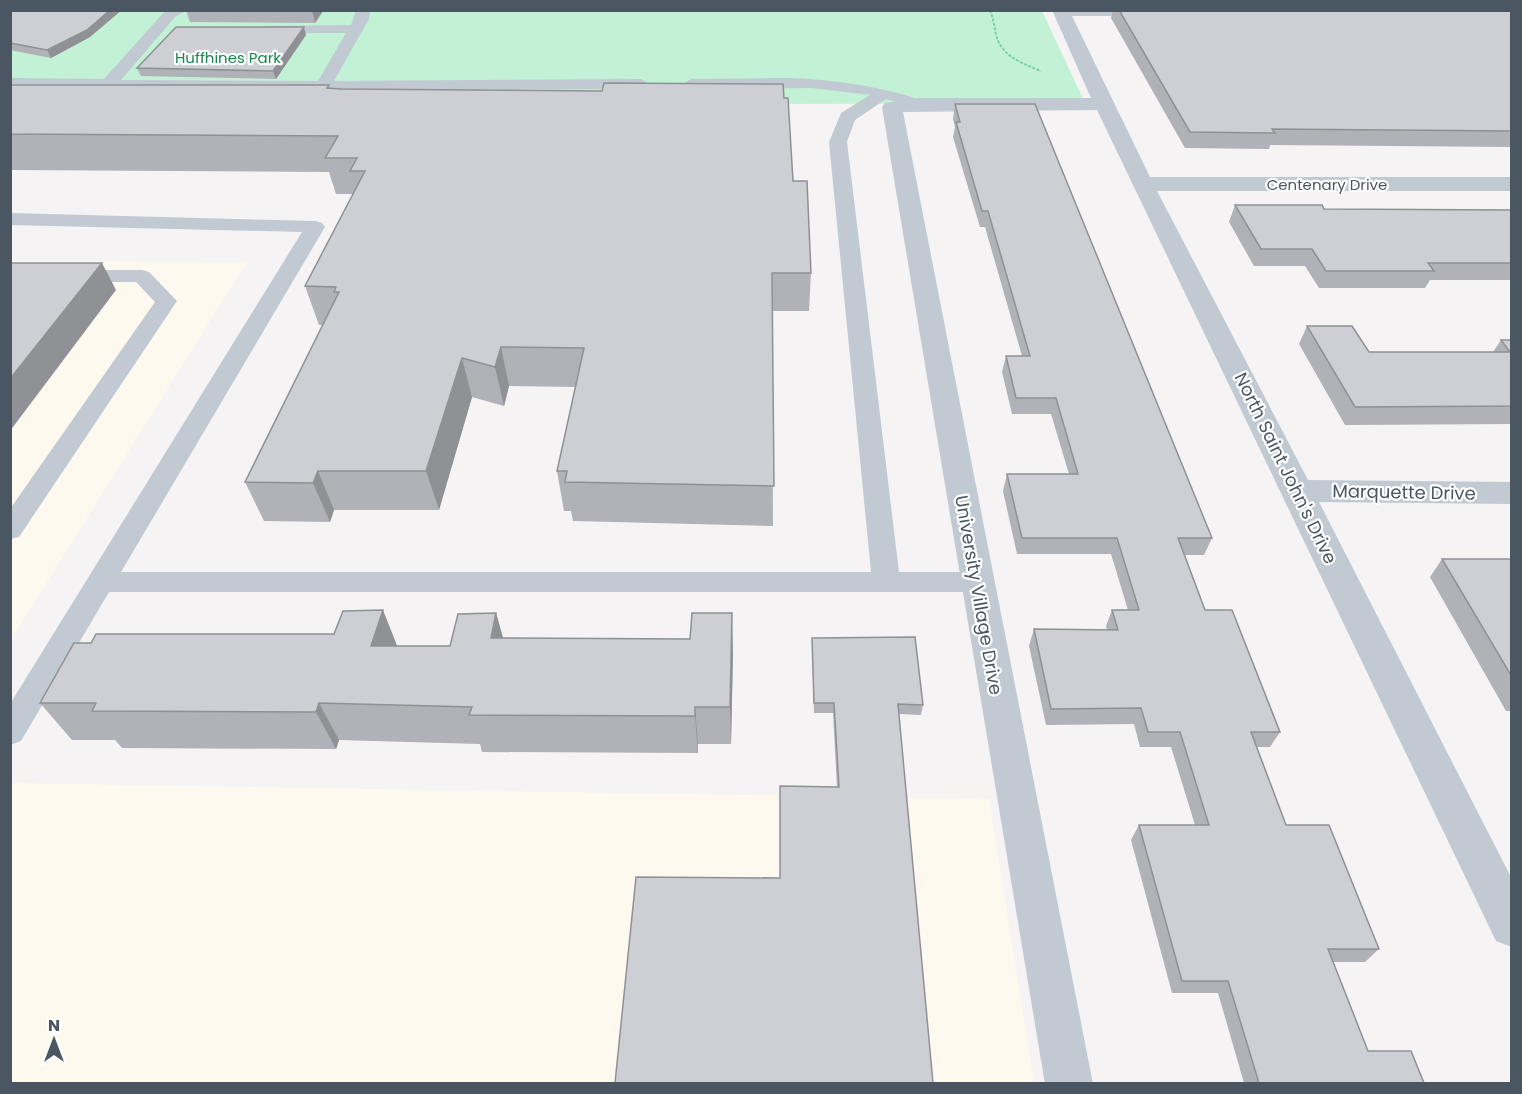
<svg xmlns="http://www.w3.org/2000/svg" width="1522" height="1094" viewBox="0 0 1522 1094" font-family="Poppins,sans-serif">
<rect width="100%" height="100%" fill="#f5f3f3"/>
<path fill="#fdf9ef" d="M11,261L247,262L11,640Z
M10,783L989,799L1034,1083H11Z"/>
<path fill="#c3f1d5" d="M10,11H1042L1085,103L11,106Z"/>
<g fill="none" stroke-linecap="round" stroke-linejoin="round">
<path stroke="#7ad0a6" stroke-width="2" stroke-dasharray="3 1.5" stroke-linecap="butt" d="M990,10C994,19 994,28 997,38C1003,57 1024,64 1041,71"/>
<path fill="#c1cad2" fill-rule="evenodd" d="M166,10H187L175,17L121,80L318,81L346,33H269L264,32L262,29L264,26L351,25L356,10H370L369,19L334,81L641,79L649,84L641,89L181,91L10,88V78L104,79Z
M792,78C839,80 881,87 925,101L927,104L919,109L886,99L855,120L847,142L899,572H976L986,575L990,582L986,589L976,592H109L21,741L10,745V704L302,232L10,225V213L315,221L322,223L325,227L121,572H871L829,142L841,113L870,95L812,88L691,89L683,84L691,79Z
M10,270H142L149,272L177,301L19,537L10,539V509L155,302L136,282H10Z"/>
<path fill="#c1cad2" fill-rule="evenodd" d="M1052,10L1166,11L1163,15L1157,16H1072L1150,177H1512V191H1157L1308,480L1512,482V504L1319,502L1512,879V947L1496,941L1097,110L903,112L1093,1084H1045L882,107L885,103L919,98H1091Z"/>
</g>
<path fill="#b0b2b7" d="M10,10L90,37L51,58L10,50Z
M186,10H323V11L315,23L190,22Z
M1113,10H1512V147L1270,145L1269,149L1185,148L1111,18Z
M306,35L276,79L141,76L137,68Z
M10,85L330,88L784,98L793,181L811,273L809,311H772L773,526L573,521L571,511H564L557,471L575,387L509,386L504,406L472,397L439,510H334L330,522L264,521L245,482L323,325H319L305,286L353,194H336L329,172L10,170Z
M955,104L1212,538L1204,555H1185L1205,610L1280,732L1270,747H1257L1286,825L1379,949L1365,962H1333L1368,1051L1424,1083H1244L1218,993H1172L1131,840L1139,825H1195L1171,747H1140L1134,724L1046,725L1029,646L1034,629L1107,630L1106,626L1112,610H1128L1111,554H1017L1003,491L1007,474H1069L1051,414H1012L1002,372L1006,356H1022L985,227H980L953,137L955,127L953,119Z
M1235,205L1324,209L1512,210V280H1430L1425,288H1319L1305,266H1254L1229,222Z
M1307,326L1369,352H1493L1501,340H1512V424L1345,425L1299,344Z
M1442,559H1512V711H1506L1430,577Z
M496,613L503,638L733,652L731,744H698V753L482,752L480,744L339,740L336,749L122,748L115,740H72L40,703L397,646H450Z
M812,638L923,705L921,715L899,714L780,878L837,787L833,713H814L812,648Z"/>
<path fill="#909195" d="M110,10H122L90,37L51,58L47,50Z
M312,10H323V11L315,23Z
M304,27L306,35L276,79L273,71Z
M102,263L116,290L10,431V379Z
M501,347L509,386L504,406L495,367Z
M462,358L472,397L439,510L426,471Z
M318,471L334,510L330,522L313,483Z
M383,610L398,648L371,646Z
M496,613L507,652L491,638Z
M732,613L733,652L731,744L730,707Z
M319,703L339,740L336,749L316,712Z
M695,707L698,744V753L695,716Z"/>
<path fill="#cdcfd5" stroke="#909195" stroke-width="1.5" d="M10,10H110L87,30L47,50L10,43Z
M1119,10H1512V131L1272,129L1275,133L1190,132Z
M176,27H304L273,71L137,68Z
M604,83L783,84L784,98H788L793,181H807L811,273H772L774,486L565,482L567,471H557L584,348L501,347L495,367L462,358L426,471H318L313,483L245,482L339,292H334L336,287L305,286L365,171H350L357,158H325L338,136L10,134V85H329L327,88L341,89L602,91Z
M955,104H1035L1212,538H1178L1205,610H1232L1280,732H1251L1286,825H1329L1379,949H1328L1368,1051H1411L1424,1083H1259L1228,981H1182L1139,825H1209L1180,732H1148L1141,708L1051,709L1034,629L1118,630L1112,610H1139L1117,538H1022L1007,474H1078L1056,398H1016L1006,356H1030L988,211H982L956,122H960Z
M1235,205H1322L1324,209L1512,210V263H1428L1434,271H1326L1312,249H1261Z
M10,263H102L10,379Z
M1307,326H1352L1369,352H1510L1501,340H1512V406L1355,407Z
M1442,559H1512V677Z
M383,610L371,646H450L458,614L496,613L491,638L690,639L692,613H732L730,707H695V716L469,715L472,707L319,703L316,712L92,711L96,703H40L74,643H91L96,634H334L343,611Z
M915,637L923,705L898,704L933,1083H615L636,877L780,878V786L839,787L834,703H814L812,638Z"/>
<g text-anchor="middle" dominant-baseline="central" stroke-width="4.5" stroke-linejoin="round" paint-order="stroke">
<g font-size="15" fill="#17864f" stroke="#fff">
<text x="228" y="57">Huffhines Park</text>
</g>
<g font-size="15" fill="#4a5661" stroke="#fff">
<text x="1327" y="184">Centenary Drive</text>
</g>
<g font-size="18" fill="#4a5661" stroke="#fff">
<text transform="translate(1286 468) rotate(64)">North Saint John's Drive</text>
<text transform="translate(1404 492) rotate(1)">Marquette Drive</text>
<text transform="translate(979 595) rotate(80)">University Village Drive</text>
</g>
</g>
<rect width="1522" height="1094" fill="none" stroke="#4a5661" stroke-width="24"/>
<g transform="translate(54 1040)" stroke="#ffffff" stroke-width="4.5" paint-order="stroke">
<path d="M0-4.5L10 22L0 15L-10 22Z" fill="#4a5661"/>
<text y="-9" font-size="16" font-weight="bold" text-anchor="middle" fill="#4a5661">N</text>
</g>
</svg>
